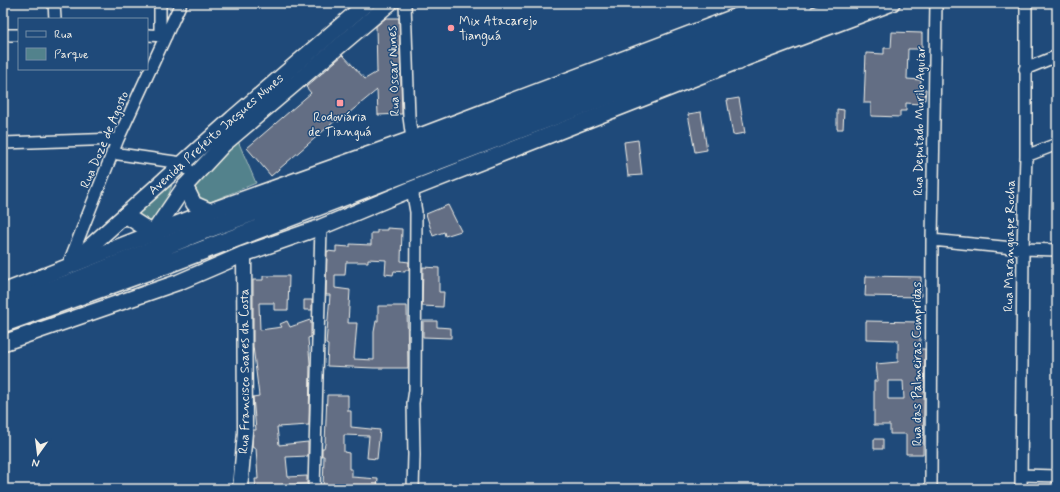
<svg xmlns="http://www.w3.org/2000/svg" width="1060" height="492" viewBox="0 0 1060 492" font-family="Mynerve,sans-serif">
<rect width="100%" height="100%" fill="#1f4a7a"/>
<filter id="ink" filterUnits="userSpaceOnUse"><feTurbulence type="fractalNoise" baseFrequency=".025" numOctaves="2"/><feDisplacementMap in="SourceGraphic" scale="8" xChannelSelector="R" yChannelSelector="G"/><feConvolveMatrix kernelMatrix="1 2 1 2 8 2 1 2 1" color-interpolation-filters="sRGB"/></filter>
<g filter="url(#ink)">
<path fill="#52828c" stroke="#a3baba" d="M238,141L256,183L205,204L194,193L197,180Z
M172,185L161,217L144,223L130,215Z"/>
<path fill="#646e84" stroke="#f4f1e8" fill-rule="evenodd" d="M386,18H399L402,114L378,115L377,90L338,122L336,120L271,176L247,148L311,93L306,87L343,55L365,79L377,72L376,26Z
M892,32L922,33V49H908L907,79L921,80L920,89H926L925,100H920V104L906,103V111H900V117L871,116V103H864L866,53L884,54V48H891Z
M739,98L745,133L733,135L727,100Z
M837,109L844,110L843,129H837Z
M701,112L707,150L695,152L688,114Z
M638,140L642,175L628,176L624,142Z
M448,205L461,231L445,236L444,232L433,236L426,214Z
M387,228L402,229L401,261L409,262V270H405V272L394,271L393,275L385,274L386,260L368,259V262H346L345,275H335V288L350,290L348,323H357L354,359L374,360V332L376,321H378V306H407L408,368H374L327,366L328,345L326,344L330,295H326L327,251L336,252V246L350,247V244L371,245V233H377V230H387Z
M423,267L439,268V292H444L443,307L422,306Z
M263,276H289L288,310H274V303H259L260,330L282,327L280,324L287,321L290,327L310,320L311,323V337L308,338L310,363L309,425L277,427L279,445L308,442V456L286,457L288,477L307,476V484L282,485V489H256L255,479H258L256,448H253L252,446L253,430H256L253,397L259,396L253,346V280H263Z
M866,276L921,277V297L865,296Z
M304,300H312V310H304Z
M423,321H437V327L451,328V338L423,337Z
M866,321L920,322V349H925L923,454H906V434H890V425H874V381H878L876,364L898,362V340L866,339ZM888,381H903L904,399H888Z
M327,395H348V411H351V427L380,430L377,459L367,458L369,436L344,435V452L349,453V469H352V477L378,479L377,487L352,485L348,486V489H323L324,456H322V448H324L325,444Z
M874,439H883V449H874Z"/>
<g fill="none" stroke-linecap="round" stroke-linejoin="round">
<defs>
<path id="minor" d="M54,3L55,19
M405,3L409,117L412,139
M3,35H19
M147,35L166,36
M160,35V3
M1025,69L1057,56
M3,143L118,139
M112,153L182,163L195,176
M1026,156L1057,144
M412,189L416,212L415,390L413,403L414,455L413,489
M932,240L1023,249L1057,250
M68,265L118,139L181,3
M1021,475L1057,476
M314,489L321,227
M931,489L932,240L936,3
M1021,489L1023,249L1026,156V3"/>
<g id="tertiary">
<path id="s1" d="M240,489L245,432L244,254"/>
</g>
<g id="secondary">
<path d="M185,186L194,204L210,211"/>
<path d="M125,215L153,233L157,239"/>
<path d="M153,233L185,186L224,144L390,3"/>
<path id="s2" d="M75,260L233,118L367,3"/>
<path d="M3,292L210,211L412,139L771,3"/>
<path d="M3,343L179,282L244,254L321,227L412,189L738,61L892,3"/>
</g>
<path id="trunk" d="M738,61L762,41
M3,307L71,283L204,230L609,81L803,3
M3,323L167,264L849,3"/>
</defs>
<use href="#minor" stroke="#f4f1e8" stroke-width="14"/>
<use href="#tertiary" stroke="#f4f1e8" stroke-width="17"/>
<use href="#secondary" stroke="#f4f1e8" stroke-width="18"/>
<use href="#trunk" stroke="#f4f1e8" stroke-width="21"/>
<use href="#minor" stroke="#1f4a7a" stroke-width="11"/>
<use href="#tertiary" stroke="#1f4a7a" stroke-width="14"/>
<use href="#secondary" stroke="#1f4a7a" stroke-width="15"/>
<use href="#trunk" stroke="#1f4a7a" stroke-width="18"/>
</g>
</g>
<g fill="#ff9aa2" stroke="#1f4a7a" stroke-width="1.5">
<circle cx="451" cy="28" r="4"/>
<rect x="336" y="99" width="8" height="8" rx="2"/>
</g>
<g text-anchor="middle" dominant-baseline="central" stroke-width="3" stroke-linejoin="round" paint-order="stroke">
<g font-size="13" fill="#f4f1e8" stroke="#1f4a7a" text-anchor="start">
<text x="459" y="21">Mix Atacarejo<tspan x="459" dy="15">Tianguá</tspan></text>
<text x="340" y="117" text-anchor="middle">Rodoviária<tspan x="340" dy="15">de Tianguá</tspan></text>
</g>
<g font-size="13" fill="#f4f1e8" stroke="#1f4a7a">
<text transform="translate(394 71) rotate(-92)">Rua Oscar Nunes</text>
<text transform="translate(920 121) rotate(-89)">Rua Deputado Murilo Aguiar</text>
<text stroke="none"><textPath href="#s2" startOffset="189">Avenida Prefeito Jacques Nunes</textPath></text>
<text transform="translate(105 140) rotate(-67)">Rua Doze de Agosto</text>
<text transform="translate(1010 246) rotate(-89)">Rua Maranguape Rocha</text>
<text transform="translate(917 364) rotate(-90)">Rua das Palmeiras Compridas</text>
<text stroke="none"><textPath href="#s1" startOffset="118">Rua Francisco Soares da Costa</textPath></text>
</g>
</g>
<rect width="1060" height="492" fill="none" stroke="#1f4a7a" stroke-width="16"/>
<rect x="8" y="8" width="1044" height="476" fill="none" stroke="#f4f1e8" stroke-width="1.5" filter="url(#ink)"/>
<rect x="18" y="18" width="130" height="52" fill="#1f4a7a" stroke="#748da6"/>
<rect x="26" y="31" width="20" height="6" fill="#1f4a7a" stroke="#748da6"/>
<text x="54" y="38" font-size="12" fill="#f4f1e8">Rua</text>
<rect x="26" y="48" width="20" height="12" fill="#52828c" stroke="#748da6"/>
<text x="54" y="58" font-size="12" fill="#f4f1e8">Parque</text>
<g transform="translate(38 454) rotate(194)" stroke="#1f4a7a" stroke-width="3" paint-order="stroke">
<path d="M0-3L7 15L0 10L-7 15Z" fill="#f4f1e8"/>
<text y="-6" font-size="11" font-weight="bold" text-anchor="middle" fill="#f4f1e8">N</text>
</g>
</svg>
